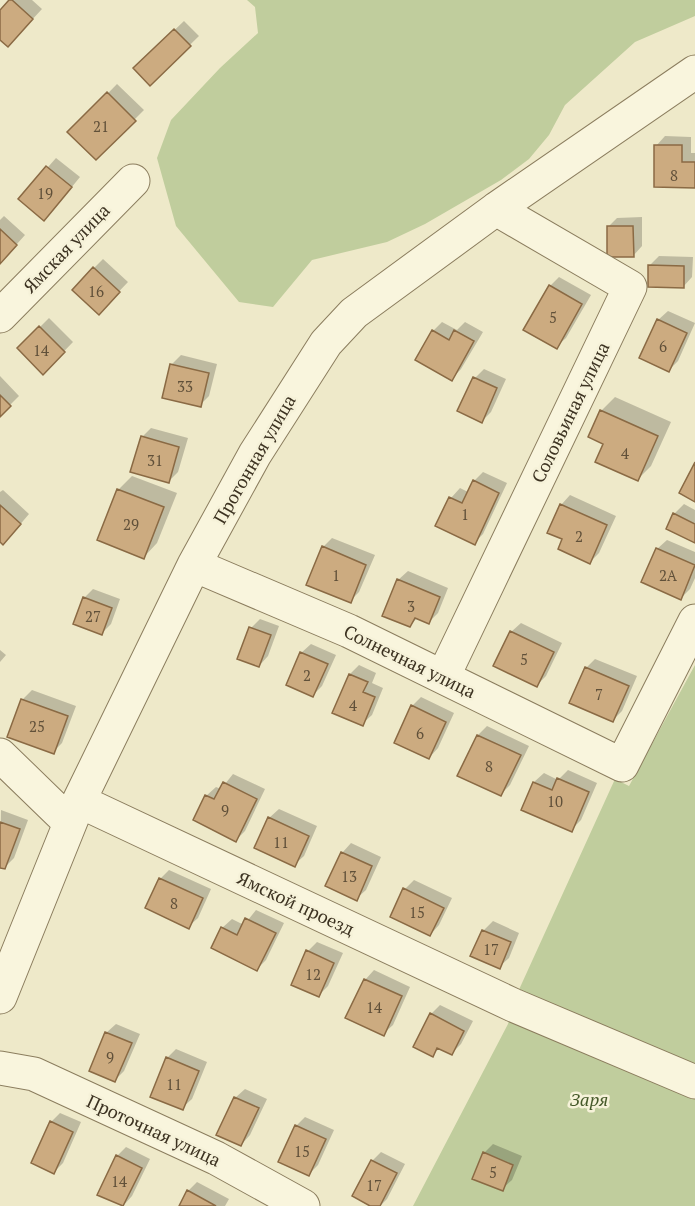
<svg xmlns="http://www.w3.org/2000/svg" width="695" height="1206" viewBox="0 0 695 1206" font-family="'PT Serif',serif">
<rect width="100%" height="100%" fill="#eee9c9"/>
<path fill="#c0cd9d" d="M247,0H695V16L635,42L565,105L549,135L529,159L501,180L425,224L387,242L312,260L273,307L239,302L176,226L157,158L171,120L220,68L258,33L255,7Z
M695,665V1206H413L508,1024L517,994L615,779L629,786Z"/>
<path fill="#0003" d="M11,0H32L42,9L17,36L0,38V12Z
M184,21L199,36L150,84L135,68Z
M117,84L144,110L96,158L70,132Z
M665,136L691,137V153H695V186L656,146Z
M56,158L80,177L53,210L20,199Z
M4,216L25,235L0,263V220Z
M642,217V246L633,256L608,227L617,218Z
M659,256L693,257L692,277L683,287L649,266Z
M103,259L128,282L108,303L94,268Z
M559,277L591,295L566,338L556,347L550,286Z
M668,311L695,323L678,361L669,370L658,320Z
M49,318L73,342L43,373L19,348Z
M442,322L457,330L465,322L483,332L461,369L452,379L433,331Z
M181,355L217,364L209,396L200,405L171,365Z
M484,369L506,379L491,412L482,421L475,378Z
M0,376L19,396L0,415Z
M615,397L671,422L651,466L637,480L604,443L601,411Z
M151,428L188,438L178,472L169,481L142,437Z
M483,472L507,483L483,534L474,543L437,525L451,498L460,488L468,492L474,481Z
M132,476L177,493L157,543L144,557L99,539L119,489Z
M3,490L29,514L12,534L0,540V492Z
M570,495L616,516L599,553L590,562L564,539L561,505Z
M684,504L695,510V542L667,528L674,514Z
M332,538L375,555L359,592L350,601L323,547Z
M667,540L695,552V578L690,589L681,598L657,549Z
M408,571L448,588L438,613L429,622L418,617L410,626L398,580Z
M93,589L120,599L111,624L102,633L84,598Z
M260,619L279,626L268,656L259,666L251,628Z
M521,623L562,643L546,676L537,685L511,632Z
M311,644L336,655L322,686L313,695L301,653Z
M0,650L6,655L0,662Z
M595,659L637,676L622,711L613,720L586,668Z
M359,665L376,673L372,683L383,688L372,715L362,724L350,674Z
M32,690L76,706L62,743L53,752L22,700Z
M421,697L454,713L438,748L429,758L412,706Z
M487,726L529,746L510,785L500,795L459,775L478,735Z
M568,770L597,783L581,820L571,830L523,809L534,782L544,773L558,780Z
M233,774L265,789L245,831L236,840L206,796L216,787L221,789Z
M279,809L317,826L304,856L294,865L269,818Z
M1,810L28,820L14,858L4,868L0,866Z
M351,843L381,857L366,890L356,899L342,853Z
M169,870L211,889L198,918L188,927L160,879Z
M414,880L452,898L439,925L430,935L405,889Z
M256,910L284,923L266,960L257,969L222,928L232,919L244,925Z
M493,921L519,933L509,958L499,967L483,931Z
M317,942L343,953L328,986L319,995L308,951Z
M374,970L410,987L393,1025L383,1034L365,980Z
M440,1005L473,1021L461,1044L452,1053L440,1048L432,1055L431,1014Z
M116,1024L140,1034L124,1071L115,1080L106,1033Z
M176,1049L207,1062L192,1099L182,1108L167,1058Z
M245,1089L267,1099L250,1135L241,1145L235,1098Z
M60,1113L81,1122L63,1163L54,1172L51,1122Z
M305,1117L334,1130L318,1165L308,1175L296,1126Z
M493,1144L522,1156L512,1180L502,1189L484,1153Z
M126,1147L150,1159L132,1196L123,1206L117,1156Z
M381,1152L405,1164L387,1199L380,1206H374L372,1161Z
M197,1182L229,1199L225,1206H180L188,1191Z"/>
<path fill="#ccab80" stroke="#8a6a44" stroke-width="1.5" d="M9,0H12L33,19L8,47L0,40V10Z
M174,29L191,46L150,86L133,68Z
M107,92L136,121L96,160L67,132Z
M654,145H682V162H695V188L654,187Z
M46,166L72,187L44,221L18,199Z
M607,226H633L634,257H607Z
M0,229L17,245L0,264Z
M648,265L684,266V288L648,287Z
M93,267L120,292L99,315L72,290Z
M549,285L582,304L557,349L523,330Z
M657,319L687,333L669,372L639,358Z
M39,326L65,352L43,375L17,348Z
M432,330L449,340L454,330L474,341L452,381L415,360Z
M170,364L209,373L201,407L162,398Z
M473,377L497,388L482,423L457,411Z
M0,395L11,406L0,417Z
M600,410L658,436L638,481L595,462L603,444L588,437Z
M141,436L179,447L169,483L130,472Z
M695,462V502L679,493Z
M473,480L499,493L475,545L435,526L449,497L462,503Z
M117,489L164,507L144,559L97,540Z
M560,504L607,525L590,564L558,549L562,539L547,533Z
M0,505L21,524L3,545L0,542Z
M673,513L695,524V543L666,529Z
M322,546L366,565L351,603L306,585Z
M656,548L695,565L681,600L641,582Z
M397,579L440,597L429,624L415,618L410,627L382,616Z
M83,597L112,608L102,635L73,624Z
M249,627L271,635L259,667L237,659Z
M510,631L554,652L537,687L493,666Z
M300,652L328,664L313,697L286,685Z
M585,667L629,686L613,722L569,703Z
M349,674L368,682L363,692L375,697L363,726L332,713Z
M21,699L68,716L54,754L7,737Z
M411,705L446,722L429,759L394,743Z
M477,735L521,755L501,796L457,776Z
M557,778L589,792L572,832L521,810L533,782L552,790Z
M223,782L257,799L236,842L193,820L205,795L214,799Z
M268,817L309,836L295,867L254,848Z
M0,822L20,829L5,869L0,868Z
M341,852L372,866L357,901L325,886Z
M159,878L203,898L189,929L145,908Z
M403,888L444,908L430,936L390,917Z
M245,918L276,933L257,971L211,948L221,927L237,935Z
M482,930L511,942L500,969L470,956Z
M306,950L334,963L319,997L291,985Z
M364,979L402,996L384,1036L345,1018Z
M430,1013L464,1031L452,1055L437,1048L433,1057L413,1047Z
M105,1032L132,1043L115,1082L89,1071Z
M166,1057L199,1071L183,1110L150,1097Z
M234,1097L259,1108L241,1146L216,1135Z
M50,1121L73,1132L54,1174L31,1163Z
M295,1125L326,1139L309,1176L278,1162Z
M483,1152L513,1165L503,1191L472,1179Z
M116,1155L142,1168L123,1206L97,1195Z
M371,1160L397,1173L380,1206H370L352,1196Z
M187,1190L216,1206H179Z"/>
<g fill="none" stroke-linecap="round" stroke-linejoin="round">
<defs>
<path id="minor" d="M0,316L133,181
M194,565L349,631L622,765L695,621
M443,677L630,287L496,209
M0,755L69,822
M79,801L513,1005L695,1082
M0,997L79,801L194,565L255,454L326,343L354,313L496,209L695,72
M0,1068L34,1074L216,1158L303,1206"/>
</defs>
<use href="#minor" stroke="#8b7d5e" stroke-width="35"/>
<use href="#minor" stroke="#f9f5dd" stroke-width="33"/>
</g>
<g text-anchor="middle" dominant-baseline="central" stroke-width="5" stroke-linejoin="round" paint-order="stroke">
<g font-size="15" fill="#605039">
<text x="101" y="126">21</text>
<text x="674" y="175">8</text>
<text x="45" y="193">19</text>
<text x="96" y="291">16</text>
<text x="553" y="317">5</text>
<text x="663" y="346">6</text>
<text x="41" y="350">14</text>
<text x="185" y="386">33</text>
<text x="625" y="453">4</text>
<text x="155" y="460">31</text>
<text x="465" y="514">1</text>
<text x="131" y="524">29</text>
<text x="579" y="536">2</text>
<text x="336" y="575">1</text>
<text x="668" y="575">2А</text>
<text x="411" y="606">3</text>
<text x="93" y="616">27</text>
<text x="524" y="659">5</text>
<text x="307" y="675">2</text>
<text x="599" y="694">7</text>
<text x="353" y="705">4</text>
<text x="37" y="726">25</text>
<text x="420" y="733">6</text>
<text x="489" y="766">8</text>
<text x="555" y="801">10</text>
<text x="225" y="810">9</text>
<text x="281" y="842">11</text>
<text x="349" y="876">13</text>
<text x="174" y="903">8</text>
<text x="417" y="912">15</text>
<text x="491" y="949">17</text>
<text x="313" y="974">12</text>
<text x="374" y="1007">14</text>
<text x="110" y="1057">9</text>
<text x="174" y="1084">11</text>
<text x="302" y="1151">15</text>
<text x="493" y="1172">5</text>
<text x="119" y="1181">14</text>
<text x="374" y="1185">17</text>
</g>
<g font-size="18" fill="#3c3221" stroke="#f6f2d9">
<text transform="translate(66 248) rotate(-46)">Ямская улица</text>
<text transform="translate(570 412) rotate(-64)">Соловьиная улица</text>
<text transform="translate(254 459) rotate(-60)">Прогонная улица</text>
<text transform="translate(410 661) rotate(26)">Солнечная улица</text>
<text transform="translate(296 903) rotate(25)">Ямской проезд</text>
<text transform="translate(154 1130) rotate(25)">Проточная улица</text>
</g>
<g font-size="18" font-style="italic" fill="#445828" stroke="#f6f2d9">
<text x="589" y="1099">Заря</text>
</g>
</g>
</svg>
